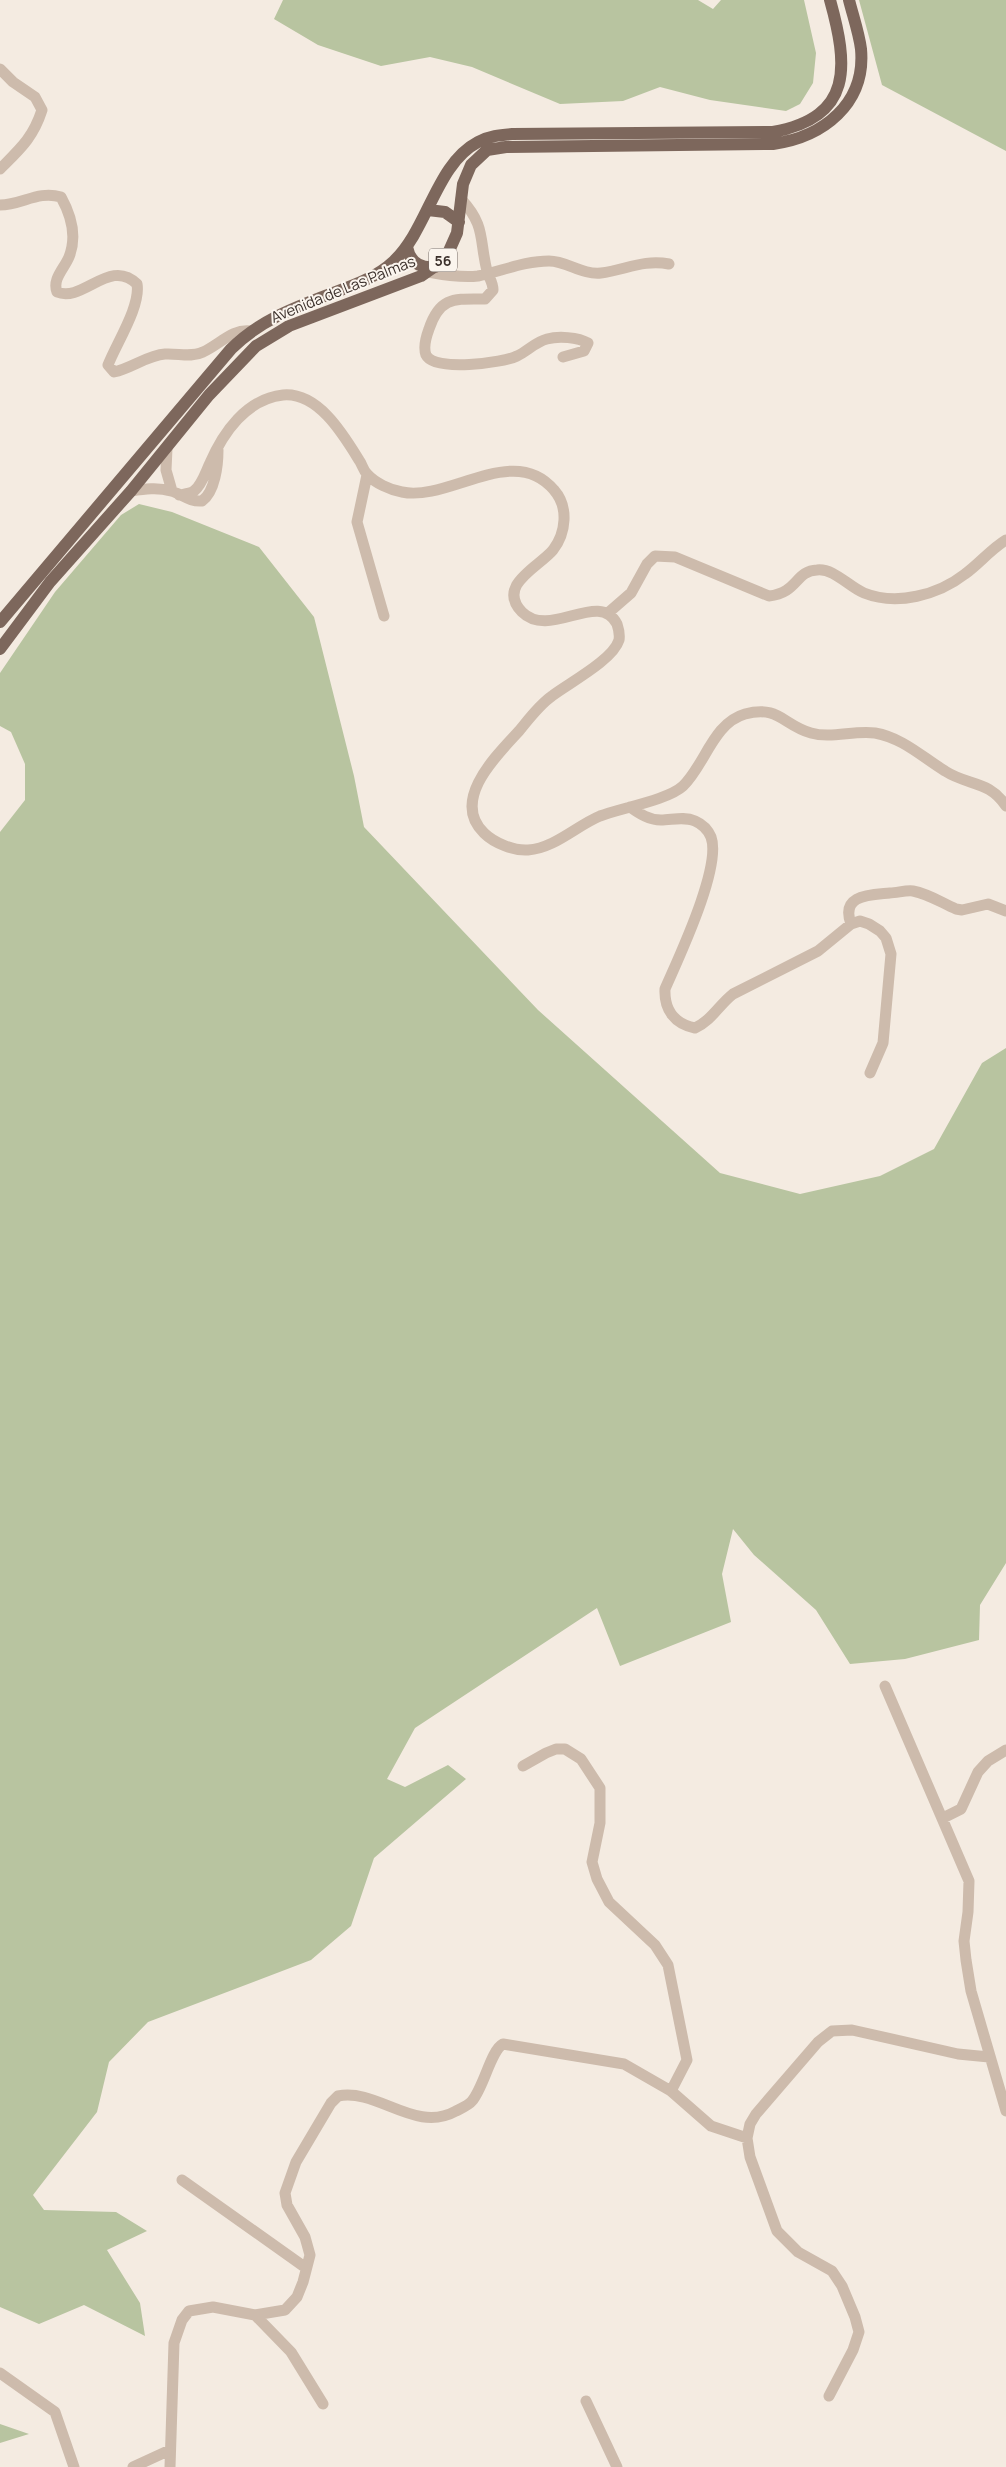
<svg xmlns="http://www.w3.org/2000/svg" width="1006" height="2467" viewBox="0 0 1006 2467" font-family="Manrope,sans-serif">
<rect width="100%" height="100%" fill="#f4ebe1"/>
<path fill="#b8c4a0" d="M283,0H698L713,9L721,0H804L816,53L813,83L800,104L786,111L710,100L660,87L623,101L560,104L472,67L430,57L381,66L318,45L274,19Z
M859,0H1006V151L882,85Z
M139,504L172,512L259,547L314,617L354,776L364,827L538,1010L720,1173L800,1194L880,1176L934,1149L982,1063L1006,1048V1563L980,1605L979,1640L905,1659L850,1664L816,1610L754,1555L733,1529L722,1574L731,1622L620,1666L597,1608L415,1728L387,1779L405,1787L448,1765L466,1779L374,1858L351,1926L311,1960L148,2022L109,2062L97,2112L33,2195L44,2210L116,2212L147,2231L107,2250L140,2303L145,2336L84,2305L39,2324L0,2307V832L25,800V764L11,732L0,726V673L55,592L121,515Z
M0,2424L29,2434L0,2443Z"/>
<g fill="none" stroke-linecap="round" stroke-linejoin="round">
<path stroke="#cdbbac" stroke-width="11" d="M0,69L13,82L35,97L42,110C33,138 20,149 0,169
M461,199C486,226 479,239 487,271C489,278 493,282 493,290L485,299C455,299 440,296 429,329C426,337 423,347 426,355C434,372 503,363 517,356C528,351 535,342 547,339C558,336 578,337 588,343L584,351L563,357
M0,205C22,205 38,190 61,197C71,215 77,237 69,257C64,269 52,279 57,292C83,303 110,257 137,284C141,306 116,344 108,365L114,372C132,368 148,355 165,354C178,353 191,358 203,352C219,345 233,328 251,331
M428,272C444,275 462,278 478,276C502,271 525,261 549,261C567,261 582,275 601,273C625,270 644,259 669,264
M167,448L166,470L172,491
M367,475L357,522L384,616
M131,491C144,489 158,487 171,491C182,494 189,502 202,501C215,492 218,465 218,450
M179,495C184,494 190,494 194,491C202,485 206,471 210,463C223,433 246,399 283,395C318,392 343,434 359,460C362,464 363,470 367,474C375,483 390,490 402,492C449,502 514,442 554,490C569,507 566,533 553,550C539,567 496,585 522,612C550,640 599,589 617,624C619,630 620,634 619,640C613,660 569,683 552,696C539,705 529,719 519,731C497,755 450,800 484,833C494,843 514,851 528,850C555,848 576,826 600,816C621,808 668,800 683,786C705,765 713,723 745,714C779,705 783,725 811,733C831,739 854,730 875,733C903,738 922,757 945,771C968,786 989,780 1006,806
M608,613L631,593L647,564L655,556L675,557L769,596C798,593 795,571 817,570C834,568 849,587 864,593C897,606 938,595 965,574C979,564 991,549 1006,540
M630,807C640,814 649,820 661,820C672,820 684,816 695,821C702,824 708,830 711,837C722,867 678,959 665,989C664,1010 675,1024 695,1028C712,1020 719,1005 733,994L818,951L851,924L860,921L869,924L880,931L886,938L891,954L883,1043L870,1073
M851,924C840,894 871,895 890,893C897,893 906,890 913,891C929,894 942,903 956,909L962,910L988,904L1006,911
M885,1686L969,1881L968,1912L964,1941L966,1960L971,1991L1006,2111
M523,1766L546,1753L556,1749H565L581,1759L600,1788V1823L592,1862L597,1879L609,1902L655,1945L668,1965L687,2060L671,2091
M943,1818L961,1809L978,1772L988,1761L1006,1750
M747,2138L750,2157L777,2231L798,2252L832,2271L842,2286L855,2317L859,2332L853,2350L829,2396
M182,2180L306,2268
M255,2315L285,2310L297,2297L303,2282L310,2255L305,2237L287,2205L285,2193L296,2162L331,2103L338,2096C378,2088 415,2134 456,2111C462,2108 469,2105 472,2101C484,2087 491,2050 503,2044L509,2045L624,2064L671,2091L711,2126L747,2138L750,2124L756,2114L818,2042L832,2031L852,2030L958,2054L989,2057
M0,2373L55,2412L74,2467
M586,2401L617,2467
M133,2467L170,2450
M170,2467L174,2343L182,2320L189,2311L213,2307L255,2315L291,2352L323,2404"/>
<path stroke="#7d675c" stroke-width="12" d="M428,210L445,212L459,222
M407,247C410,262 420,269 435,267
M0,622L231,349C259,321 293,308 330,294C352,286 376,278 394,261C428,229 436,164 478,142C489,136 500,135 512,134L773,132C854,117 848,65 830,0
M0,649L50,582L131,491L209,395L256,346L289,326L421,276L441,262L449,251L457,233L463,184L471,165L487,150L506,147L773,144C823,137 866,104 861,49C859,33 853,16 849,0"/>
</g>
<g text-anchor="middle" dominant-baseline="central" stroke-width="4" stroke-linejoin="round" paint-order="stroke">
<rect fill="#fbf5ee" stroke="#756b66" stroke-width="1" x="429" y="248.5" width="28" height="23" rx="4"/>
<g font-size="14" font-weight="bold" fill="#3b302b">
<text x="443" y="260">56</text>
</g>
<g font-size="15" fill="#3b302b" stroke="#fbf5ee">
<text transform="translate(343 289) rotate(-22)">Avenida de Las Palmas</text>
</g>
</g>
</svg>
